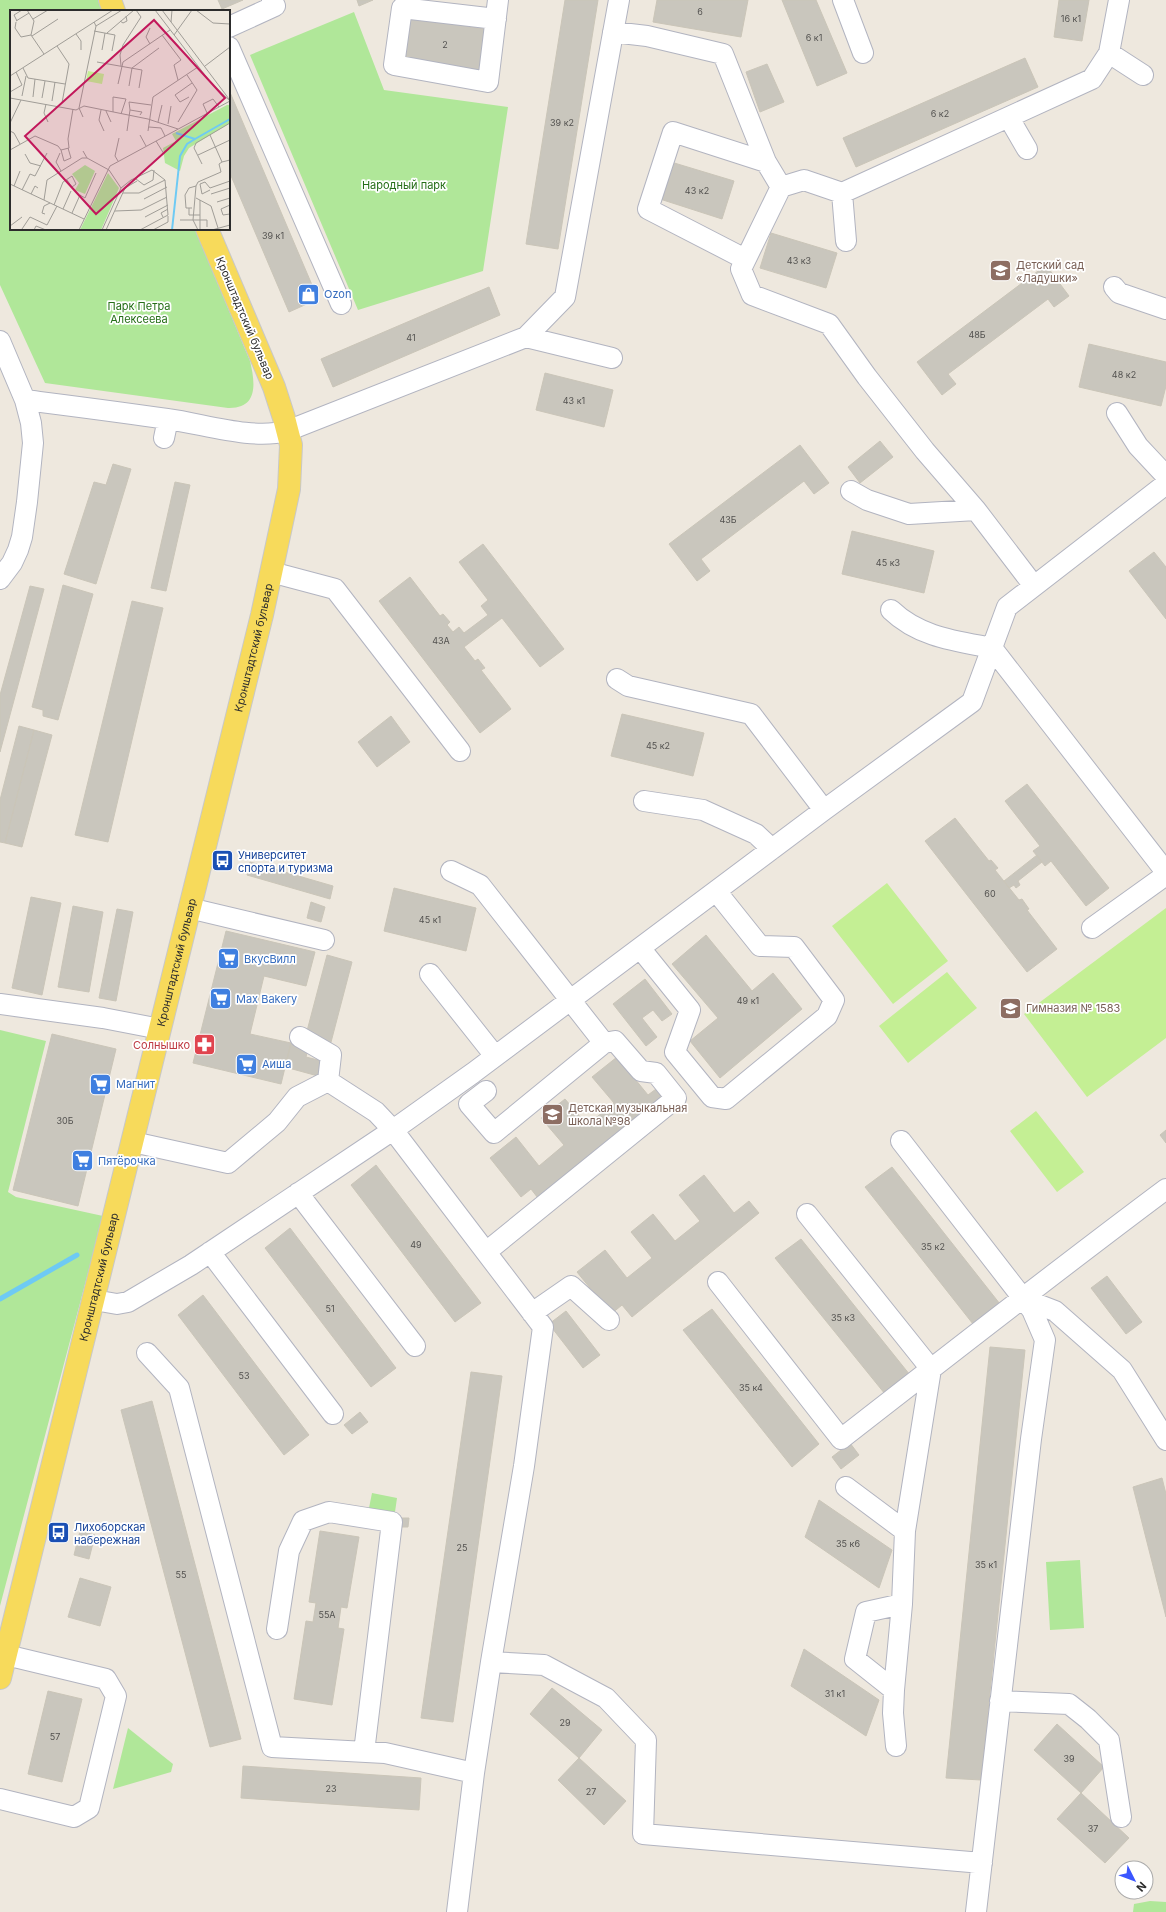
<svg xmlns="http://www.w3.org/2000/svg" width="1166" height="1912" viewBox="0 0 1166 1912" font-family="Inter,sans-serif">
<rect width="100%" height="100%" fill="#eee8de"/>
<path fill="#b0e799" d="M0,0H98L102,11H11V229H195L250,361C255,382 259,409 228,408L45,383L0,285Z
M354,12L384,90L508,107L483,271L358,310L250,55Z
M0,1030L46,1041L8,1192L16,1197L103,1216L0,1606Z
M372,1493L397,1498L395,1512L369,1508Z
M1080,1560L1084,1628L1050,1630L1046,1562Z
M128,1728L173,1764L171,1772L113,1789Z
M1150,1901L1166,1902V1912H1133L1134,1904Z"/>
<path fill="#c4ef94" d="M887,883L948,961L893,1004L832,926Z
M1166,908V1038L1087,1097L1024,1014Z
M947,972L977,1008L908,1063L879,1026Z
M1036,1111L1084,1172L1057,1192L1010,1131Z"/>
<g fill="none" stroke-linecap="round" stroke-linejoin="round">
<path stroke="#6ecaf4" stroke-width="5" d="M0,1299L77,1255"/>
</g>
<path fill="#c9c6bd" stroke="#cac5b8" d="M218,0H243L222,9Z
M357,0H373L359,6Z
M565,0H598L558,249L526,244Z
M657,0H748L741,37L653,22Z
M782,0H816L847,73L817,86Z
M1059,0H1089L1082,41L1054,37Z
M407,17L490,30L483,71L400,58Z
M1025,58L1038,87L856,167L843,138Z
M767,64L784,102L760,112L746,72Z
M229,90L318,299L289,312L229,171Z
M671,162L734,181L722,219L660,199Z
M771,233L837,253L826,288L760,268Z
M1046,265L1069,296L1054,307L1048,299L948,374L956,384L942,395L917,362Z
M489,287L500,315L333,387L321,359Z
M1089,344L1166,362V386L1161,406L1079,387Z
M545,373L613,390L604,427L536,410Z
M880,441L893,457L860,483L848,467Z
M800,445L829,483L814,494L804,481L701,559L710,571L697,581L669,544Z
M113,464L131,469L96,584L64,574L94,482L106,485Z
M175,482L190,485L166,591L151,588Z
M852,531L934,551L924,593L842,574Z
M483,544L564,649L540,667L502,618L464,647L475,661L478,659L485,668L481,670L511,709L480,733L379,601L410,577L440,616L443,614L450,622L447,625L453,632L459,627L464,633L488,615L481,606L488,600L459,562Z
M1154,552L1166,567V619L1129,571Z
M63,585L93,594L58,720L43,716V710L32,707Z
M30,586L44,589L0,752V695Z
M132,601L163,608L108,842L75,835Z
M622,714L704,733L693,776L611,756Z
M391,716L410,742L377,767L358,742Z
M19,726L34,730L5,843L0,842V800Z
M34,730L52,735L22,847L5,843Z
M1027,784L1109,888L1086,906L1051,861L1045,866L1033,851L1040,846L1005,801Z
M955,818L989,861L991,860L998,868L995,870L1019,900L1022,899L1029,909L1027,910L1057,949L1027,972L925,841Z
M1037,855L1042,862L1018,881L1020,885L1016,888L1014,885L1009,888L1004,881Z
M250,862L333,886L330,899L247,875Z
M394,888L476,908L466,951L384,931Z
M31,897L61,903L42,995L12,988Z
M311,902L325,907L321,922L307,918Z
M73,906L103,912L89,992L58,987Z
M117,909L133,912L116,1001L99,998Z
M226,931L315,952L306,986L264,976L250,1034L291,1043L281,1084L193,1063Z
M706,935L752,991L773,973L802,1009L720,1078L690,1041L718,1018L672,964Z
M327,955L352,962L330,1046L311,1041L313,1033L307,1031Z
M645,979L672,1014L662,1021L653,1010L642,1018L657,1037L646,1046L613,1004Z
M52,1034L116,1049L78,1206L13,1190Z
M291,1043L308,1048L306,1057L322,1061L318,1076L285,1067Z
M617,1057L648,1095L660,1086L670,1098L541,1202L531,1189L521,1197L490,1158L516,1137L539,1166L564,1145L541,1118L565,1099L587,1125L614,1103L592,1077Z
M1166,1130V1143L1160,1135Z
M376,1165L481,1303L455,1322L351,1185Z
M892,1167L1000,1304L973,1324L865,1187Z
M704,1175L734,1213L749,1201L759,1213L632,1317L622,1305L611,1314L577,1272L605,1250L627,1278L652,1258L631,1232L653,1214L675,1241L700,1221L679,1195Z
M290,1228L396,1368L371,1387L265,1248Z
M801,1239L910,1375L885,1394L775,1258Z
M1107,1276L1142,1322L1126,1334L1091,1288Z
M203,1295L309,1435L284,1455L178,1315Z
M712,1309L819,1444L792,1467L683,1330Z
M566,1311L600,1355L583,1368L549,1324Z
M990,1347L1025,1350L981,1780L946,1778Z
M471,1372L502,1376L453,1722L421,1718Z
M152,1401L241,1739L210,1747L121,1410Z
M360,1412L368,1422L352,1434L344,1425Z
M850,1443L859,1455L841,1469L832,1457Z
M1162,1478L1166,1494V1617L1133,1487Z
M819,1500L892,1550L879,1588L805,1537Z
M401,1518H409L408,1527H400Z
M80,1531L95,1535L89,1559L74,1555Z
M320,1531L359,1537L347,1608L341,1607L338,1628L344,1629L332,1705L294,1699L306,1621L313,1622L316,1603L309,1602Z
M80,1578L111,1587L100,1626L68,1617Z
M804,1649L879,1700L866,1736L791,1686Z
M552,1688L602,1730L579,1758L530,1714Z
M48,1691L82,1699L62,1782L28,1774Z
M1057,1724L1104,1767L1081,1793L1034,1750Z
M579,1758L626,1801L604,1825L558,1780Z
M243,1766L421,1778L419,1810L241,1798Z
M1081,1793L1129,1838L1105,1863L1057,1819Z"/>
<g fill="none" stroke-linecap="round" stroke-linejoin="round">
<defs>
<path id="minor" d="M843,0L863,53
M496,19L402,8L394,65L488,82L498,0
M229,27L275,6L272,0
M613,32L647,36L723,54L766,162
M229,47L341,304
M1109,53L1143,75
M1009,118L1027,149
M842,193L846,241
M745,259L648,209L673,132L766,162L781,187
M1114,287L1119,293L1166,309
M526,337L565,297L619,0
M0,341L25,400C72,406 120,412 167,419C205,424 250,440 287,431L526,337L612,358
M1117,413L1138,446L1166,476
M164,438L168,419
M851,491L867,500L909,514L976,510
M271,572L335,589L460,751
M0,579L12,563L18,550L22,537L27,502L33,443L31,423L25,400
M1034,586L976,510L925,451L867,377L829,324L752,295L741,269L781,187L804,180L842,193L1092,79L1109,53L1119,0
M891,610C919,637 956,641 992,648L1166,872
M617,679L628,686L751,714L824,810
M644,801L703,810L756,834L772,849
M451,871L480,885L604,1043L494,1133L469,1104L486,1091
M189,908L324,940
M1092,928L1166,875
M640,948L690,1010L675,1052L712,1097L726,1099L827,1016L834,1000L794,947L760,946L716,891
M430,974L495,1056
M0,1004L103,1018L160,1029
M300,1037L331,1055L328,1081
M328,1081L376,1112L393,1130L543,1327L524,1466L491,1662L474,1773L457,1912
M901,1141L1032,1310L1045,1340L1031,1439L976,1912
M133,1142L228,1163L277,1122L297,1097L328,1081
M298,1193L415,1346
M807,1214L931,1369L905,1531L902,1604L894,1690L893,1713L896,1746
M210,1252L333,1414
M486,1252L676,1098L656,1073L641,1071L615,1041L604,1043
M718,1282L841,1439C949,1355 1056,1271 1166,1189
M1024,1299L1055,1311L1122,1370L1166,1440
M94,1300L117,1304L128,1302L191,1265L393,1130L473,1073L824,810L972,702L1007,607L1166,484
M532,1313L571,1286L609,1320
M147,1353L179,1388L272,1747L385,1753L474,1773
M846,1487L905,1531
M277,1629L289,1551L303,1521L329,1512L392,1522L364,1752
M491,1662L544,1665L606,1698L646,1740L643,1834L982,1863
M894,1690L855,1659L866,1612L902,1604
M1000,1701L1069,1704L1088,1719L1109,1740L1121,1817
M0,1799L74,1817L89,1808L116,1696L106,1679L6,1655"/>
<g id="major">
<path d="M110,0L114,11"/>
<path id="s1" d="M0,1678L262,615L289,489L291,445L284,418L274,387L207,229"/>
</g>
</defs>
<use href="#minor" stroke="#b2b4c0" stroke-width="22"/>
<use href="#major" stroke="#c8c8c8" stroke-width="24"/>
<use href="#minor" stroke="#fff" stroke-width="20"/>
<use href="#major" stroke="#f7da5b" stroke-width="22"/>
</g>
<defs>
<symbol id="school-square" viewBox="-11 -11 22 22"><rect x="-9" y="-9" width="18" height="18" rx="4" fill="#8d6e63" stroke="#fff"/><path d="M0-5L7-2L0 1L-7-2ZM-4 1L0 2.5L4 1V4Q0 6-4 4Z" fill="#fff"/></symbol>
<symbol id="shop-square" viewBox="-11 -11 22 22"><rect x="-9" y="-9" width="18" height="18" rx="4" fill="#3f7fe0" stroke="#fff"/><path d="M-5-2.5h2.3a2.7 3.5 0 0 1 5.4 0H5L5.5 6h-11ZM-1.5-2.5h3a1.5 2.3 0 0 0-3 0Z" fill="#fff"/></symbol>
<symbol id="bus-square" viewBox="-11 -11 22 22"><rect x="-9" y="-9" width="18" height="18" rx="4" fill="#1a4fb4" stroke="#fff"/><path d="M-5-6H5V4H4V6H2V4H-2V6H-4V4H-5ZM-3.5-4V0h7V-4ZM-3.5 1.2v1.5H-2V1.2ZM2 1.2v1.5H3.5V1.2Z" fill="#fff"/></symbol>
<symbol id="supermarket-square" viewBox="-11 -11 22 22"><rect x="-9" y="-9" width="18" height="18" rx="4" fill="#3f7fe0" stroke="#fff"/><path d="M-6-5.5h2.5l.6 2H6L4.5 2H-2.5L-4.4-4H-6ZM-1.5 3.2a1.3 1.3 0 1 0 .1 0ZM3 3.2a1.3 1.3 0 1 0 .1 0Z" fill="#fff"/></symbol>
<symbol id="pharmacy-square" viewBox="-11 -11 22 22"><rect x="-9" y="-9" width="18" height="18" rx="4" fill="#e0444e" stroke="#fff"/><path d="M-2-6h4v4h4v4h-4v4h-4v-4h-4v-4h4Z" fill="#fff"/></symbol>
</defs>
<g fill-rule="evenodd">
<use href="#school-square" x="988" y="258" width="25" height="25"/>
<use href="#shop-square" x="296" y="282" width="25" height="25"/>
<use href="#bus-square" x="210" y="848" width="25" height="25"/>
<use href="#supermarket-square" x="216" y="946" width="25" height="25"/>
<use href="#supermarket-square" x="208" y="986" width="25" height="25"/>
<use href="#school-square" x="998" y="996" width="25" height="25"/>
<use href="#pharmacy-square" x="192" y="1032" width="25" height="25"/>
<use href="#supermarket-square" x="234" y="1052" width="25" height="25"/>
<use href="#supermarket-square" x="88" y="1072" width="25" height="25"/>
<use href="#school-square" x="540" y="1102" width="25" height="25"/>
<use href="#supermarket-square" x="70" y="1148" width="25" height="25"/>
<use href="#bus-square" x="46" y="1520" width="25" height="25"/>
</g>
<g text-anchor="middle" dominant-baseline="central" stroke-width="3.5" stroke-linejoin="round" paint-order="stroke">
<g font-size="9" fill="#535250">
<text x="700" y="11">6</text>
<text x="1071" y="18">16 к1</text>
<text x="814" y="37">6 к1</text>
<text x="445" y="44">2</text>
<text x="940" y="113">6 к2</text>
<text x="562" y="122">39 к2</text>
<text x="697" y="190">43 к2</text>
<text x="273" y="235">39 к1</text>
<text x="799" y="260">43 к3</text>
<text x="977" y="334">48Б</text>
<text x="411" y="337">41</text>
<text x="1124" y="374">48 к2</text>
<text x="574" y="400">43 к1</text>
<text x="728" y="519">43Б</text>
<text x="888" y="562">45 к3</text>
<text x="441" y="640">43А</text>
<text x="658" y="745">45 к2</text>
<text x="990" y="893">60</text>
<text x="430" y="919">45 к1</text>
<text x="748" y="1000">49 к1</text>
<text x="65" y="1120">30Б</text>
<text x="416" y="1244">49</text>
<text x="933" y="1246">35 к2</text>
<text x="330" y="1308">51</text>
<text x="843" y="1317">35 к3</text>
<text x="244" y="1375">53</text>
<text x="751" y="1387">35 к4</text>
<text x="848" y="1543">35 к6</text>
<text x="462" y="1547">25</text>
<text x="986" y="1564">35 к1</text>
<text x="181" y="1574">55</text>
<text x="327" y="1614">55А</text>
<text x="835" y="1693">31 к1</text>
<text x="565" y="1722">29</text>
<text x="55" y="1736">57</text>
<text x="1069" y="1758">39</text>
<text x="331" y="1788">23</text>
<text x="591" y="1791">27</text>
<text x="1093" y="1828">37</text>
</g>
<g font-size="11" fill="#256e17" stroke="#fff">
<text x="404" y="185">Народный парк</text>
<text x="139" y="306">Парк Петра<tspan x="139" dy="13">Алексеева</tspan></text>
</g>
<g font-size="11" fill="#785e54" stroke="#fff" text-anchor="start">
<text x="1016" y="265">Детский сад<tspan x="1016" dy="13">«Ладушки»</tspan></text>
<text x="1026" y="1008">Гимназия № 1583</text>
<text x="568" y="1108">Детская музыкальная<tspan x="568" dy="13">школа №98</tspan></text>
</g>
<g font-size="11" fill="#366cbe" stroke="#fff" text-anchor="start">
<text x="324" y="294">Ozon</text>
<text x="244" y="959">ВкусВилл</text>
<text x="236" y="999">Max Bakery</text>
<text x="262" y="1064">Аиша</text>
<text x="116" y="1084">Магнит</text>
<text x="98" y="1161">Пятёрочка</text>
</g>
<g font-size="11" fill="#2c2c2c" stroke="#fff">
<text transform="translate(245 318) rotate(67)">Кронштадтский бульвар</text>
<text stroke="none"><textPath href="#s1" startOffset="1061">Кронштадтский бульвар</textPath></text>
<text stroke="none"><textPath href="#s1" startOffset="737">Кронштадтский бульвар</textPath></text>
<text stroke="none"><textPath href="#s1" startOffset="413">Кронштадтский бульвар</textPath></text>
</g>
<g font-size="11" fill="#164399" stroke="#fff" text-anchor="start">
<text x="238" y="855">Университет<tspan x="238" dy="13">спорта и туризма</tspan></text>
<text x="74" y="1527">Лихоборская<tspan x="74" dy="13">набережная</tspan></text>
</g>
<g font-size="11" fill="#be3a42" stroke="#fff" text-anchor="end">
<text x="190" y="1045">Солнышко</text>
</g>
</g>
<g transform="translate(10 10)">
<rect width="220" height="220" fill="#eee8de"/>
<path d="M217,95H220V113L179,138L174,146L170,161L155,153L153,138L166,131L162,124ZM75,155L85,161L75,184L65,180L69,173L62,164ZM98,163L109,178L91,220H70Z" fill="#b0e799"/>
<path d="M78,61L94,64L92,74L76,71Z" fill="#c4ef94"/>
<path fill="none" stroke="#6ecaf4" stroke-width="2" d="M166,123L185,129M185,129L220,109M162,220L170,146L177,134L185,129"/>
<path fill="none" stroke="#a09d97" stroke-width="1" d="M17,0L24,11L21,25M145,0L201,73L220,91M152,0L219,89M186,0L203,13L220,14M23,9L38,0M6,11L19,3M7,11L4,5L12,0M110,11L113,13L117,11L116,6M6,12L5,18L11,27L21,25L34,44M161,12L162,0M86,16L112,0M84,21L105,25L102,41M97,23L124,0M66,24L71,31V40M152,25L171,50L164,55L168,70M164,25L182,0M22,26L48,9M140,34L136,27L140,18M47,36L59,54L52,93M92,40L95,23M87,52L132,60L129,78M111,56L110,45L113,35L131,7L126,0M195,56L220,37M13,58L18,68L55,74M0,66L103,0M108,74L113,52L160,20M119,76L122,58L149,38M0,82L12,75L6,62M12,86L16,66M23,87L25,69M179,87L170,92L165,85L182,73M0,88L66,100L74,96L138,109L168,119M32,88L35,71M42,91L45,72M36,94L34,103L38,112M91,100L89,110L94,121M120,100L119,92L141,95M96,101L101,112M103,102V87L116,89L111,104M197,103L193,94L203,89L209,97M73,107L69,98L86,16L84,12M148,112L152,95M168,112L187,80L177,65M0,113L11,90M158,114L161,96M139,117L151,118L155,126M0,121L4,123L10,134M117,121L120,100L132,102L130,105M138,121L143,87L188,57M130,125L136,136M200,125L212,152L220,150M146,131L154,144M0,140L25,126L48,136L51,140L59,138L58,129L63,99M51,140L54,151L61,148L58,138M73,141L77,148L99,160L111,178L92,220M50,143L46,152L51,161M15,144L20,153L31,156M188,145L220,130M108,151L105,146L109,128M192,154L184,138L186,133L220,113M126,169L134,175L143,170L144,160M0,174L74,209M4,176L10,161M111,178L121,170L142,160L155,170L158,205L130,220M12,180L20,164L25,166L37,143M200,180L192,184L190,174L195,172L200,178L220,171M113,183H129L155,170M21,184L25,176L28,178M201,184L220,178M186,188L201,196L208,218M134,189L157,177M34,190L37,170L72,148H77M207,192L220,188M44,195L53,172L62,166L66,174L62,177L57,170M220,195L211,199L213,205L220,204M179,198V205H190M182,198H176L175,185L179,178L186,176M53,199L61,181M105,201L131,200L157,187M62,203L70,185L75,188L86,163M35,204L32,203L34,196L40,193M135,207L158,195M153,207L151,203L158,199M170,210H197V217M0,216L12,207M12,219L20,207L37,215L47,196M24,220L26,216L36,220M69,220L100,156L220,91M96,220L115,178L127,171M143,220L158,212V206M188,220L183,210L186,176L188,172L211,162L209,154L212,152M190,220V190M202,220L220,215"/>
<path fill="#c2185b" fill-opacity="0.15" stroke="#c2185b" stroke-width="2" d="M144,10L215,88L86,204L15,126Z"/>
<rect width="220" height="220" fill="none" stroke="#2c2c2c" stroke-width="2"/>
</g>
<g transform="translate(1134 1880) rotate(132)"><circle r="19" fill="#ffffff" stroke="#ababab"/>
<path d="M0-3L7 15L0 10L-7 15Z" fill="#3b56ff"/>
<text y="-6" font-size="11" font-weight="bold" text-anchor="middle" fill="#2c2c2c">N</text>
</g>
</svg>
